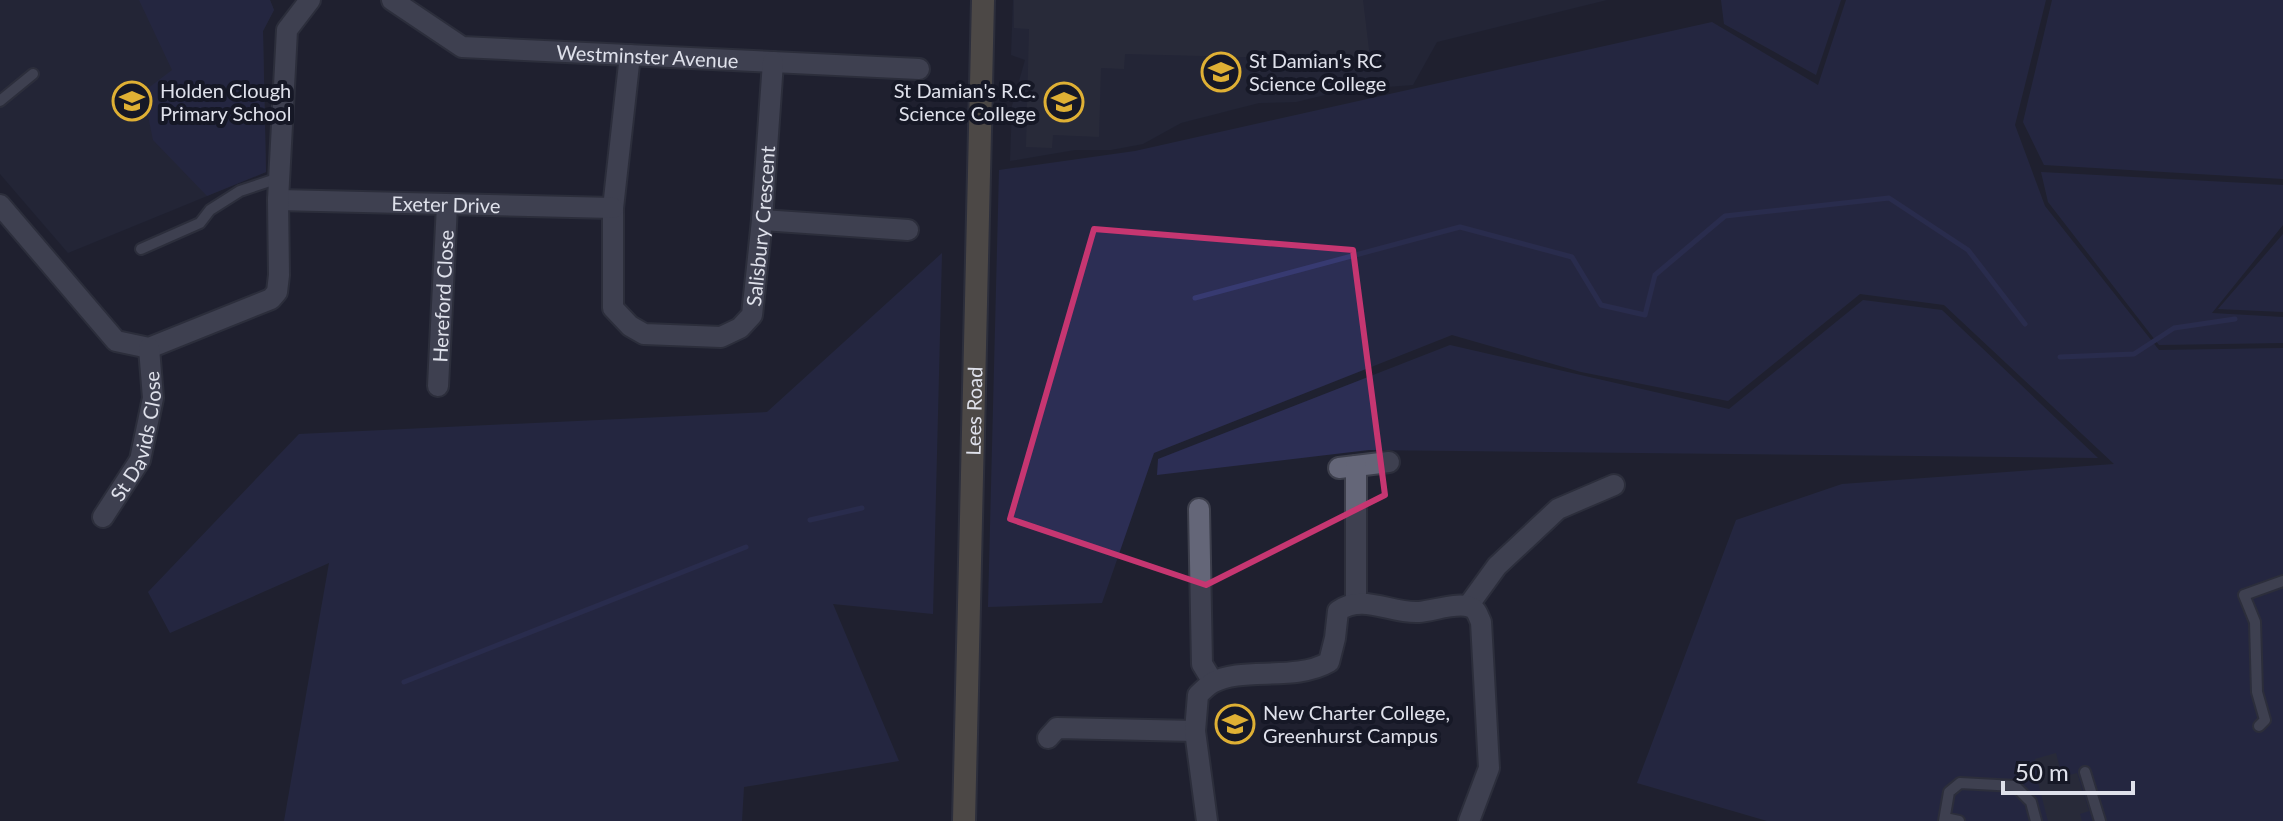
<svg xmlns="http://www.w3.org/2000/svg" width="2283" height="821" viewBox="0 0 2283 821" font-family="Lato,sans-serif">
<rect width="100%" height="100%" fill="#1f2130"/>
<path fill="#282a3f" d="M0,0H270L274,10L263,31L266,172L68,253L0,174Z
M1013,0H1607L1437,42L1413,85L1346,90L1296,102L1259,103L1181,123L1143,144L1111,150H1075L1010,161L1012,106L1025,60L1011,55Z"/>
<path fill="#2c2e54" d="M139,0H270L274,10L263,31L266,172L207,196L153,140L143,92L172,70Z
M1721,0H1841L1816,75L1724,24Z
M1846,0H2046L2015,125L2045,206L2159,350L2283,348V821H1767L1637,783L1736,520L1842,484L2114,464L1944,305L1860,294L1728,401L1581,372L1452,335L1154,453L1102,603L988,607L999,170L1135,151L1712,22L1818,85Z
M2052,0H2283V179L2044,165L2023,122Z
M2041,172L2283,185V225L2212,313L2283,317V343L2159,345L2048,202Z
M2283,234V312L2218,309Z
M942,253L933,614L833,604L899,761L744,787L742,821H284L329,563L170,633L148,592L299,434L767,412Z
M1863,300L1942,310L2098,458L1369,450L1157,475L1158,459L1450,345L1729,409Z"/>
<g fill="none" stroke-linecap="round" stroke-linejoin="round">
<path stroke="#373a71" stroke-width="5" d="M1195,298L1460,227L1572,257L1601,305L1645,315L1655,275L1725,216L1889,198L1968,250L2025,324
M2060,357L2134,354L2174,328L2235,319
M810,520L862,508
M404,682L746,547"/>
</g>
<path fill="#343646" d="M1014,0H1363L1370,58L1279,68L1278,58L1125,54L1124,69L1101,68L1099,137L1053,135L1052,148L1026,147L1029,29L1014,28Z
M2056,753L2060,769L2063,768L2065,776L2077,773L2089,811L2080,814L2082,821H2048L2037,778L2041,777L2035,759Z"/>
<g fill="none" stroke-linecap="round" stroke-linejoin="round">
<defs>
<path id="service" d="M0,101L33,74
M141,249L200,223L210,210L240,191L279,178
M2259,726L2265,720L2257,692L2255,622L2244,595L2283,581
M2085,772L2100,821
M1945,818L1959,821
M1944,821L1949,792L1960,783L2015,786L2031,802L2036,821"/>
<g id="minor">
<path id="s1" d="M392,0L462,47L919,69"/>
<path id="s2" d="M630,55L613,208V308L630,326L644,334L721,337L740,328L752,315L762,220L773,62"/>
<path id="s3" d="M278,200L613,208"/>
<path d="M0,205L116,341L149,348L271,299L277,292L279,275L278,200L287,30L310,0"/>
<path d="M762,220L908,230"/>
<path id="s4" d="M438,386L447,205"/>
<path d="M1339,468L1389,462"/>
<path d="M1199,509L1202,664L1213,682"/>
<path id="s5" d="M103,517L140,460L153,398L149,348"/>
<path d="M1356,604V466"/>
<path d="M1468,606L1497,566L1558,509L1614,485"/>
<path d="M1048,738L1057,728L1195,731"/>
<path d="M1207,821L1195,731L1198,695C1202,691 1207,686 1212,683C1241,666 1295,682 1329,662L1335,638L1338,611C1363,593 1391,614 1419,612C1433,611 1457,602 1470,607C1477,609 1478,616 1481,622L1489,768L1469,821"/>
</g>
<g id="secondary">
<path id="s6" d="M964,821L983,0"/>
</g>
</defs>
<use href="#service" stroke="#3c3e4b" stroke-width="14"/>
<use href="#minor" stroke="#3c3e4b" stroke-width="24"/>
<use href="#secondary" stroke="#3c3e4b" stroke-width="26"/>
<use href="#service" stroke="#646678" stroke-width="10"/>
<use href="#minor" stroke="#646678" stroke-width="20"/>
<use href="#secondary" stroke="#847862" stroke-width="22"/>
</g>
<path d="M0 0H2283V821H0ZM1094,229L1353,250L1385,495L1206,585L1010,519Z" fill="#1f2130" fill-opacity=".55" fill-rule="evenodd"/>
<path fill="none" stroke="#c63671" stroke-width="6" stroke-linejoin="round" d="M1094,229L1353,250L1385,495L1206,585L1010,519Z"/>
<defs>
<symbol id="school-ring" viewBox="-11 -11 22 22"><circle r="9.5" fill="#161826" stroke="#dfb034" stroke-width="1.5"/><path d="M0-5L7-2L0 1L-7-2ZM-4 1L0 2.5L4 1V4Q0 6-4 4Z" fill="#dfb034"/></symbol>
<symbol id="university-ring" viewBox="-11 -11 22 22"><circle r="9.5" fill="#161826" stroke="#dfb034" stroke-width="1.5"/><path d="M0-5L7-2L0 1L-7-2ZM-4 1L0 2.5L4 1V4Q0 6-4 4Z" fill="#dfb034"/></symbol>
</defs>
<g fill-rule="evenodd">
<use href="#school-ring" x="1199" y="50" width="44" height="44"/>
<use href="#school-ring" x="110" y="79" width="44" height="44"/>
<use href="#school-ring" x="1042" y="80" width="44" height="44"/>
<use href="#university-ring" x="1213" y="702" width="44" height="44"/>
</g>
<g text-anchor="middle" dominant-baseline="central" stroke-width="8" stroke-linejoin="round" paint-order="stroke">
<g font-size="20" fill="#dfe1eb" stroke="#161826">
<text stroke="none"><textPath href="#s1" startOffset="270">Westminster Avenue</textPath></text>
<text stroke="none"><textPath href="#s3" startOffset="168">Exeter Drive</textPath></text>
<text stroke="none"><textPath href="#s2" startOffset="500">Salisbury Crescent</textPath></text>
<text stroke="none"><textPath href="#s4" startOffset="90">Hereford Close</textPath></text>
<text stroke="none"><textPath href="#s6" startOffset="410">Lees Road</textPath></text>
<text stroke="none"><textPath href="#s5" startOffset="90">St Davids Close</textPath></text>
</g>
<g font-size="20" fill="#dfe1eb" stroke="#161826" text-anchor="start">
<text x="1249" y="60">St Damian's RC<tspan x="1249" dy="23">Science College</tspan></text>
<text x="160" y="90">Holden Clough<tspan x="160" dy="23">Primary School</tspan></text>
<text x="1036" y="90" text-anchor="end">St Damian's R.C.<tspan x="1036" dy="23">Science College</tspan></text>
<text x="1263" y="712">New Charter College,<tspan x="1263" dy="23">Greenhurst Campus</tspan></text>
</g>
</g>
<path d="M2003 781v12h130v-12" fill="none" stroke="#dfe1eb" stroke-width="4"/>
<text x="2015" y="781" font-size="24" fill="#dfe1eb" stroke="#161826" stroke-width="6" paint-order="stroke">50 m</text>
</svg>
